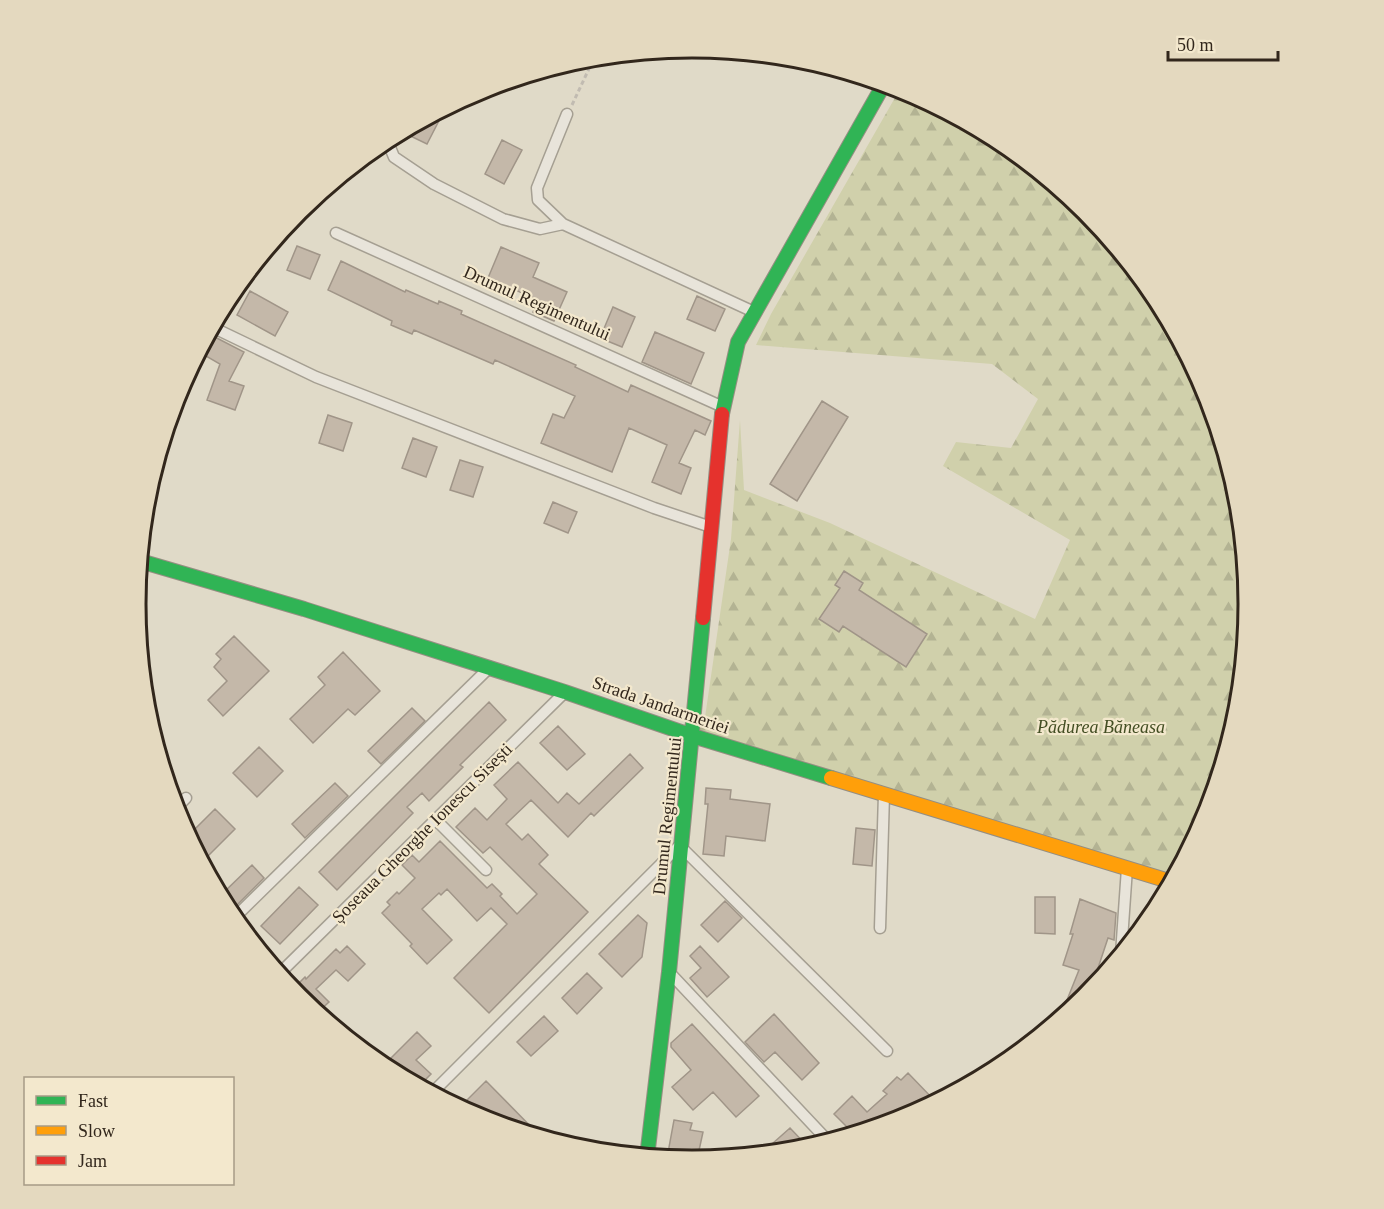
<svg xmlns="http://www.w3.org/2000/svg" width="1384" height="1209" viewBox="0 0 1384 1209" font-family="Georgia,serif">
<defs>
<pattern id="forest-firs" width="22" height="20" patternUnits="userSpaceOnUse" patternTransform="scale(1.5)"><rect width="22" height="20" fill="#d0d0ab"/><path d="M5 1l3.5 6h-7zM16 11l3.5 6h-7z" fill="#b3b393"/></pattern>
</defs>
<rect width="100%" height="100%" fill="#e0dac8"/>
<path fill="url(#forest-firs)" d="M900,89L1001,142L1086,211L1155,296L1206,392L1238,496L1248,605L1238,713L1206,818L1172,882L693,736L704,724L731,539L740,420L744,490L830,523L1035,619L1070,540L943,466L956,442L1011,448L1038,399L992,364L756,345L771,314Z"/>
<path fill="#c4b8a9" stroke="#a09588" stroke-width="1.5" d="M445,109L427,144L402,132L414,125Z
M502,140L522,150L504,184L485,174Z
M297,246L320,255L310,279L287,270Z
M501,247L539,263L533,277L567,292L554,321L533,312L538,300L488,278Z
M341,261L405,292L406,290L438,304L439,301L462,311L461,314L576,365L575,367L628,392L631,385L711,421L705,435L695,430L679,463L691,468L681,494L652,482L667,445L629,428L612,472L541,443L553,414L564,418L575,396L495,360L493,364L414,330L412,334L391,325L392,321L328,290Z
M250,291L288,312L275,336L237,315Z
M697,296L725,309L715,331L687,319Z
M613,307L635,317L622,347L600,338Z
M655,332L704,353L691,384L642,362Z
M209,334L244,352L229,381L244,386L235,410L207,400L220,364L199,352Z
M822,401L848,417L797,501L770,484Z
M328,415L352,423L343,451L319,443Z
M413,438L437,447L426,477L402,468Z
M460,460L483,467L473,497L450,490Z
M553,502L577,512L568,533L544,523Z
M844,571L863,583L859,590L927,634L906,667L843,626L839,632L819,619L840,588L835,585Z
M234,636L269,671L223,716L208,700L227,681L214,667L221,659L216,654Z
M343,652L380,691L355,715L348,709L313,743L290,719L325,685L318,677Z
M489,702L506,720L460,765L463,767L429,801L422,793L407,807L413,813L337,890L319,872Z
M412,708L425,721L381,764L368,751Z
M558,726L585,754L567,770L540,743Z
M259,747L283,771L257,797L233,773Z
M630,754L643,768L594,816L591,813L568,837L531,800L506,824L522,840L528,834L548,855L539,864L588,912L489,1013L454,978L507,924L491,908L477,921L447,889L441,895L439,893L422,909L452,940L427,964L410,946L412,944L382,913L390,905L387,902L397,892L399,894L415,878L402,865L412,855L419,862L440,841L487,888L492,884L502,894L500,896L517,914L537,894L490,847L483,853L456,827L475,808L487,820L507,799L494,785L518,762L558,803L567,793L579,804Z
M335,783L348,796L305,838L292,824Z
M706,788L731,790L730,799L770,804L765,841L726,836L724,856L703,854L708,804H705Z
M215,809L235,829L204,860L196,852L188,836Z
M856,828L875,830L872,866L853,864Z
M252,865L264,878L229,913L220,896Z
M299,887L318,905L280,944L261,926Z
M1035,897H1055V934L1035,933Z
M1080,899L1116,913L1114,940L1108,938L1093,983L1097,984L1085,998L1059,1020L1079,970L1063,965L1073,934H1070Z
M725,901L742,918L718,942L701,925Z
M638,915L647,923L642,957L622,977L599,954Z
M347,946L365,964L348,981L336,970L316,989L329,1002L317,1013L292,990L305,977L306,979L336,949L340,953Z
M700,946L729,977L707,997L690,978L701,968L690,956Z
M587,973L602,988L577,1014L562,998Z
M774,1014L819,1063L802,1080L775,1052L764,1062L745,1042Z
M544,1016L558,1031L531,1056L517,1042Z
M692,1024L759,1096L736,1117L713,1092L693,1110L672,1087L691,1070L671,1047V1043Z
M417,1032L431,1046L416,1060L431,1074L419,1086L382,1067Z
M908,1073L936,1102L905,1119L854,1134L834,1114L852,1096L867,1112L887,1094L883,1091L897,1077L901,1080Z
M486,1081L542,1138L479,1119L459,1108Z
M674,1120L692,1123L690,1130L703,1132L698,1155L688,1153L687,1160L667,1158Z
M790,1128L809,1148L780,1152L772,1144Z"/>
<g fill="none" stroke-linecap="round" stroke-linejoin="round">
<defs>
<path id="street" d="M567,114L537,188L538,200L563,224L754,312
M387,140L394,157L434,184L503,219L540,229L563,224
M336,233L723,407
M212,327L316,377L654,508L711,527
M175,809L186,798
M435,819L486,870
M682,848L887,1051
M233,919L490,667
M880,928L884,794
M1121,954L1127,868
M669,972L829,1142
M279,974L565,692
M432,1093L682,843"/>
<path id="fast" d="M722,414L738,342L884,84
M140,561L304,609L565,692L693,736L831,778
M647,1157L669,972L703,618"/>
<path id="slow" d="M831,778L1172,882"/>
<path id="jam" d="M703,618L722,414"/>
</defs>
<use href="#street" stroke="#a59f92" stroke-width="13"/>
<use href="#fast" stroke="#958e82" stroke-width="16"/>
<use href="#slow" stroke="#958e82" stroke-width="16"/>
<use href="#jam" stroke="#958e82" stroke-width="16"/>
<path stroke="#c1bbb1" stroke-width="3" stroke-dasharray="4.5 3" stroke-linecap="butt" d="M572,105L594,58"/>
<use href="#street" stroke="#e8e4da" stroke-width="10"/>
<use href="#fast" stroke="#30b455" stroke-width="14"/>
<use href="#slow" stroke="#ff9f0a" stroke-width="14"/>
<use href="#jam" stroke="#e5322d" stroke-width="14"/>
</g>
<g text-anchor="middle" dominant-baseline="central" stroke-width="4.5" stroke-linejoin="round" paint-order="stroke">
<g font-size="18" fill="#32271c" stroke="#f3e8cd">
<text transform="translate(537 303) rotate(24)">Drumul Regimentului</text>
<text transform="translate(661 705) rotate(19)">Strada Jandarmeriei</text>
<text transform="translate(667 816) rotate(-84)">Drumul Regimentului</text>
<text transform="translate(422 833) rotate(-45)">Șoseaua Gheorghe Ionescu Sisești</text>
</g>
<g font-size="18" font-style="italic" fill="#434e23" stroke="#f3e8cd">
<text x="1101" y="727">Pădurea Băneasa</text>
</g>
</g>
<path d="M0 0H1384V1209H0ZM146 604a546 546 0 1 1 1092 0a546 546 0 1 1-1092 0Z" fill="#e4d9bf" fill-rule="evenodd"/>
<path fill="none" stroke="#32271c" stroke-width="3" d="M146 604a546 546 0 1 1 1092 0a546 546 0 1 1-1092 0Z"/>
<rect x="24" y="1077" width="210" height="108" fill="#f3e8cd" stroke="#a69b86" stroke-width="1.5"/>
<rect x="36" y="1096" width="30" height="9" fill="#30b455" stroke="#a69b86" stroke-width="1.5"/>
<text x="78" y="1107" font-size="18" fill="#32271c">Fast</text>
<rect x="36" y="1126" width="30" height="9" fill="#ff9f0a" stroke="#a69b86" stroke-width="1.5"/>
<text x="78" y="1137" font-size="18" fill="#32271c">Slow</text>
<rect x="36" y="1156" width="30" height="9" fill="#e5322d" stroke="#a69b86" stroke-width="1.5"/>
<text x="78" y="1167" font-size="18" fill="#32271c">Jam</text>
<path d="M1168 51v9h110v-9" fill="none" stroke="#32271c" stroke-width="3"/>
<text x="1177" y="51" font-size="18" fill="#32271c" stroke="#f3e8cd" stroke-width="4.5" paint-order="stroke">50 m</text>
</svg>
